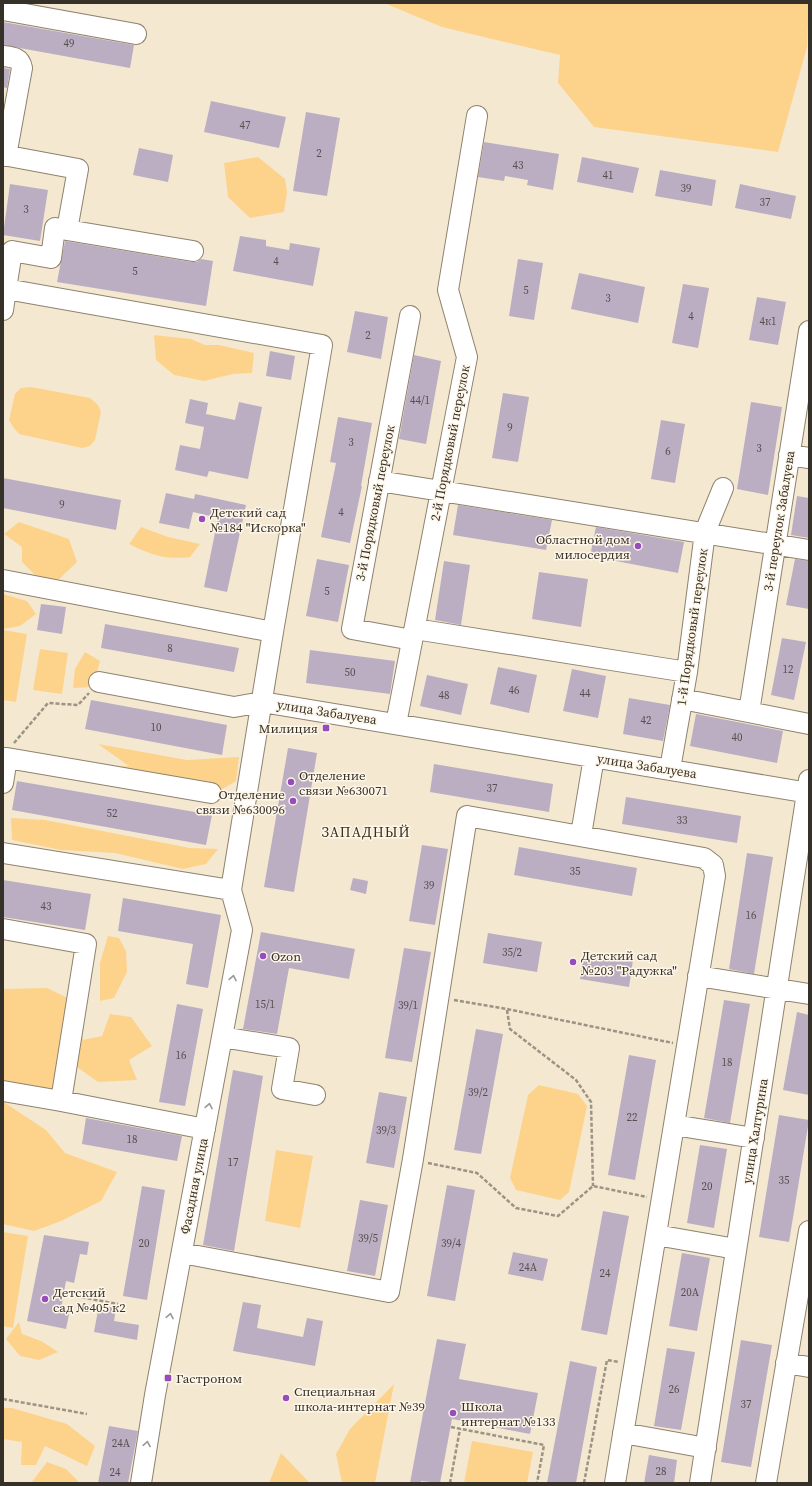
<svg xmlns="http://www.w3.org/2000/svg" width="812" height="1486" viewBox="0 0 812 1486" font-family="'Source Serif 4',serif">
<rect width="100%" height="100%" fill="#f5e8d1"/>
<path fill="#fdd38b" d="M384,3H809L807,47L778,152L594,127L558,83L560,55L442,27Z
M258,157L285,179L287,192L284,212L250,218L228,197L224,163Z
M154,335L191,339L205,345H219L254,353L252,373L233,374L204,381L174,375L156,360Z
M31,387L90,398L98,405L101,412L95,440L90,446L82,448L19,434L13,427L9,420L15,394L21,388Z
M19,522L69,539L77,562L49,589L22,562V547L4,534Z
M141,527L168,537L200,544L190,557C164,560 152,555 129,544Z
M3,594L27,601L36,614L20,626L3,629Z
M3,630L27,634L16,702L3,700Z
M40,649L68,653L62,694L33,690Z
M85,652L100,661L93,687L73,688L75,669Z
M98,744L187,760L239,757L236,781L221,790L191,779L154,793L79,781L81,761L109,767L129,766Z
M11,818L45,820L190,848L218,849L206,864L183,869L115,853L61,850L12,840Z
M108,936L119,938L126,951L127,972L114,998L100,1001V963Z
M47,988L76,1002L83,1040L102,1036L110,1014L131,1017L152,1046L129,1060L137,1080L98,1082L77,1067L66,1081L48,1090L3,1084V989Z
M539,1085L578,1094L587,1106L569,1192L560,1200L516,1190L510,1178L528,1095Z
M3,1100L5,1103L46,1130L65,1153L117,1172L101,1201L61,1221L34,1231L3,1224Z
M276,1150L313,1156L300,1228L265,1221Z
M3,1232L28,1236L13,1328L3,1326Z
M19,1322L22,1334L41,1341L58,1352L39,1360L20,1356L6,1339Z
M394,1384L375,1483H342L336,1454L350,1429Z
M3,1408H12L67,1424L95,1446L87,1466L45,1446L36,1465H21L22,1442L3,1439Z
M472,1441L533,1452L527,1483H464Z
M281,1453L310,1483H269Z
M47,1462L66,1469L80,1483H31Z"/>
<path fill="#bbaec3" d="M3,22L134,45L130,68L3,45Z
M3,68L10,69L7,88L3,87Z
M211,101L286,117L279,148L204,132Z
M306,112L340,118L327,196L293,191Z
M484,142L559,154L553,190L527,185L528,180L505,176L504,181L478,177Z
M139,148L173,155L168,182L133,175Z
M582,157L639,168L633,193L577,182Z
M660,170L716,180L712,206L655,196Z
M10,184L48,190L40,241L3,235Z
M740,184L796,196L791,219L735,208Z
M240,236L266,240V246L289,250L290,243L320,248L313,286L233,271Z
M65,241L191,262H197L201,259L213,261L206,306L57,282Z
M518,259L543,263L534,320L509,316Z
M579,273L645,287L638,323L571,309Z
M683,284L709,288L698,348L672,343Z
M757,297L786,302L778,345L749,340Z
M355,311L388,317L381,359L347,352Z
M270,351L295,356L291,380L266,376Z
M414,355L441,361L426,444L399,439Z
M503,393L529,397L518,462L492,458Z
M190,399L208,403L206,414L235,420L239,402L262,407L248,479L209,471L207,477L175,470L180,445L200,449L204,427L185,423Z
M751,402L782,407L768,495L737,489Z
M338,417L372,423L361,486H362L350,543L321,537L336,463L330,462Z
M661,420L685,424L675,483L651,479Z
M3,478L121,500L116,530L3,508Z
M166,493L194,499L195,494L246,505L227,592L204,587L218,518L193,512L189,529L159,523Z
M797,496L809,498V538L791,535Z
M458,505L552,520L546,550L453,535Z
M596,527L684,542L678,573L590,556Z
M317,559L349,565L338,622L306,616Z
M795,559L809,561V609L786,605Z
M444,561L470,565L461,625L435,620Z
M539,572L588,579L581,627L532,619Z
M41,604L66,607L62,634L37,630Z
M105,624L239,648L234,672L101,648Z
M782,638L806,642L794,700L771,695Z
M310,650L395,661L390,694L306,683Z
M498,667L537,675L529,713L490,704Z
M572,669L606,676L598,718L563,711Z
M427,675L468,684L461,715L420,706Z
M629,698L670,705L663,741L623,734Z
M91,700L227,725L222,755L85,729Z
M696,714L783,731L777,763L690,746Z
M288,748L317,753L294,892L264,887Z
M434,764L553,784L549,812L430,792Z
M17,781L212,815L206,845L12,810Z
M626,797L741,816L737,843L622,824Z
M422,845L448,849L435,925L409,921Z
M519,847L637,868L632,896L514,875Z
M747,853L773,857L754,974L729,969Z
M353,878L368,881L366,894L350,890Z
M3,880L91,894L85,930L3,917Z
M123,898L221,915L208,988L186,984L193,944L118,931Z
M261,932L355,949L349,979L289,968L277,1034L243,1029Z
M488,933L542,942L537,972L483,963Z
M404,948L431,952L412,1062L385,1058Z
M584,952L633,960L629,987L580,979Z
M724,1000L750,1004L730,1123L704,1118Z
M177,1004L203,1009L185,1106L159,1102Z
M797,1012L809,1015V1095L783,1090Z
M476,1029L503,1034L481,1154L454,1150Z
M629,1055L656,1060L635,1180L608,1175Z
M233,1070L263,1076L234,1251L203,1245Z
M379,1092L407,1097L394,1168L366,1163Z
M779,1115L809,1120L789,1242L759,1237Z
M86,1118L182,1136L177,1161L82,1144Z
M700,1145L727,1149L714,1228L687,1223Z
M447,1185L475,1190L455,1301L427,1296Z
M142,1186L165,1190L147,1300L123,1296Z
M360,1200L388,1205L375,1276L347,1271Z
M603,1211L629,1216L607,1335L581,1330Z
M44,1235L89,1242L87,1255L80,1254L74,1283L66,1281L61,1309L70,1310L66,1329L27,1321Z
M513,1252L548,1259L543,1281L508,1274Z
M682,1253L710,1258L697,1331L669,1326Z
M243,1302L261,1305L257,1328L303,1337L307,1318L323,1321L315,1366L233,1351Z
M99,1305L116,1308L114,1321L139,1325L137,1340L94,1332Z
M437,1339L466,1344L459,1379L538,1393L530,1434L452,1419L440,1483L421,1481V1483H410Z
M741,1340L772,1345L751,1467L721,1462Z
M667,1348L695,1352L681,1430L654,1426Z
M570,1361L597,1367L576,1483H547Z
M109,1426L138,1431L128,1483H98Z
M649,1455L677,1460L674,1483H644Z"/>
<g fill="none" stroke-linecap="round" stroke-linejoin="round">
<defs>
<path id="minor" d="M3,10L136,34
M3,56C12,57 20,57 22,68L6,156
M3,155L78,169L67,230
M6,289L12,251L51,258L55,228L193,251
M3,310L6,289L322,345L273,632
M410,316L352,629L412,640
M789,455L809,458
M379,481L809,550
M3,580L273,632L231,890L242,930L155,1395L141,1483
M415,629L687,672
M99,682L234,707L262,702L809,793
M682,699L809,724
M749,712L809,331
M396,724L467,357L448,290L477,116
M3,758H7L3,783
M7,758L211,793
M670,769L687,672L705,532L723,488
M581,835L594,757
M3,853L231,890
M3,929L86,944L61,1101L205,1129
M698,976L809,994
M222,1037L289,1048L282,1089L315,1095
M3,1091L61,1101
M674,1125L754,1138
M656,1235L736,1249
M182,1253L389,1292L413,1159L467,816L704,858L713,865L715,876L615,1483
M786,1363L809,1367
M623,1433L706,1448
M700,1483L809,780
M766,1483L809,1231"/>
</defs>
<use href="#minor" stroke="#8f826e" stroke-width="22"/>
<path stroke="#9c9383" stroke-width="2.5" stroke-dasharray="4 2" stroke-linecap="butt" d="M14,743L48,703L78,705L89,693
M454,1000L507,1009L673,1043
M507,1010L510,1029L576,1080L591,1102L593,1186
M428,1163L477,1173L516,1208L558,1216L593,1186L647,1197
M64,1294L118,1304
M3,1399L87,1414
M451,1427L544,1445L537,1483
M450,1483L460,1429
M584,1483L607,1360L619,1362"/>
<use href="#minor" stroke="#fff" stroke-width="20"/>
</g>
<defs><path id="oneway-chevron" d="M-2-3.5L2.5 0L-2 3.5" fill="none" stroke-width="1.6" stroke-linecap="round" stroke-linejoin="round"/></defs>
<g stroke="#9a9894">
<use href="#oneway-chevron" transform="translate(233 978) rotate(-79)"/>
<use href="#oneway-chevron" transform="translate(209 1106) rotate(-79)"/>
<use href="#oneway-chevron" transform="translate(170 1316) rotate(-79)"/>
<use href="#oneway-chevron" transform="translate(147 1444) rotate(-81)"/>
</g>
<g fill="#974cbd" stroke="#fef6e8" stroke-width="1.5">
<circle cx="202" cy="519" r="4"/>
<circle cx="638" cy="546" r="4"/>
<rect x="322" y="724" width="8" height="8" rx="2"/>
<circle cx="291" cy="782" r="4"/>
<circle cx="293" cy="801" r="4"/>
<circle cx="263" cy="956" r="4"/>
<circle cx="573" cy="962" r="4"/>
<circle cx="45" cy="1299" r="4"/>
<rect x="164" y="1374" width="8" height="8" rx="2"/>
<circle cx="286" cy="1398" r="4"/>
<circle cx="453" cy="1413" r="4"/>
</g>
<g text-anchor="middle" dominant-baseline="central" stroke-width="3" stroke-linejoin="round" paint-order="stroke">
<g font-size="11" fill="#56504f">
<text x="69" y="43">49</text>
<text x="245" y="125">47</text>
<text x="319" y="153">2</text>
<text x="518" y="165">43</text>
<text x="608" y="175">41</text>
<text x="686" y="188">39</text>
<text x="765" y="202">37</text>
<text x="26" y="209">3</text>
<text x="276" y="261">4</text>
<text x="135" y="271">5</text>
<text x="526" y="290">5</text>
<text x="608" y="298">3</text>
<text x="691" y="316">4</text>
<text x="768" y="321">4к1</text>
<text x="368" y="335">2</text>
<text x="420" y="400">44/1</text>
<text x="510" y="427">9</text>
<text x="351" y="442">3</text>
<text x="759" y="448">3</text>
<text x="668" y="451">6</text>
<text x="62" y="504">9</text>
<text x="341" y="512">4</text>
<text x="327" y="591">5</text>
<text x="170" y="648">8</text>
<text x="788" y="669">12</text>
<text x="350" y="672">50</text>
<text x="514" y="690">46</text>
<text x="585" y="693">44</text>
<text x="444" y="695">48</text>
<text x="646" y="720">42</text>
<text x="156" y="727">10</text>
<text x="737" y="737">40</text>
<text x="492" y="788">37</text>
<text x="112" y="813">52</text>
<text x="682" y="820">33</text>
<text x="575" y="871">35</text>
<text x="429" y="885">39</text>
<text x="46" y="906">43</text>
<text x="751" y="915">16</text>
<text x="512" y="952">35/2</text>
<text x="265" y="1004">15/1</text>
<text x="408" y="1005">39/1</text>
<text x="181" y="1055">16</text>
<text x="727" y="1062">18</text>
<text x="478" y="1092">39/2</text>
<text x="632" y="1117">22</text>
<text x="386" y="1130">39/3</text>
<text x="132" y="1139">18</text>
<text x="233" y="1162">17</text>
<text x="784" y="1180">35</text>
<text x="707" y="1186">20</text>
<text x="368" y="1238">39/5</text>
<text x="144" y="1243">20</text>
<text x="451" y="1243">39/4</text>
<text x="528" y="1267">24А</text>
<text x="605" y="1273">24</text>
<text x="690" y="1292">20А</text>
<text x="674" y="1389">26</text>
<text x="746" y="1404">37</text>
<text x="121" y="1443">24А</text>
<text x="661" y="1471">28</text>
<text x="115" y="1472">24</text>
</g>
<g font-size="13" fill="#353028" stroke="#fef6e8">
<text transform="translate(450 443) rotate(-79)">2-й Порядковый переулок</text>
<text transform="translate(375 503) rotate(-79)">3-й Порядковый переулок</text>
<text transform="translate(779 521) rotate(-81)">3-й переулок Забалуева</text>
<text transform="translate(692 627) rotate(-82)">1-й Порядковый переулок</text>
<text transform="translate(327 712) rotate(9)">улица Забалуева</text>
<text transform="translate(647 766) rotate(9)">улица Забалуева</text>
<text transform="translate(755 1131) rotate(-81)">улица Халтурина</text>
<text transform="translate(194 1186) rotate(-79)">Фасадная улица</text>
</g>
<g font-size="13" fill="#353028" stroke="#fef6e8" text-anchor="start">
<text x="210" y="512">Детский сад<tspan x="210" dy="15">№184 "Искорка"</tspan></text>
<text x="630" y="539" text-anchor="end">Областной дом<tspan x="630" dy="15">милосердия</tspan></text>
<text x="318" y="728" text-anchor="end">Милиция</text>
<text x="299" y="775">Отделение<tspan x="299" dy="15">связи №630071</tspan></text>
<text x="285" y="794" text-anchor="end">Отделение<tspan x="285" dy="15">связи №630096</tspan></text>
<text x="581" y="955">Детский сад<tspan x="581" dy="15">№203 "Радужка"</tspan></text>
<text x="271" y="956">Ozon</text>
<text x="53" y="1292">Детский<tspan x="53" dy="15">сад №405 к2</tspan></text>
<text x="176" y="1378">Гастроном</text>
<text x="294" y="1391">Специальная<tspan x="294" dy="15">школа-интернат №39</tspan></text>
<text x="461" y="1406">Школа<tspan x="461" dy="15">интернат №133</tspan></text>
</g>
<g font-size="14" letter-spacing="1" fill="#382e1c" stroke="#fef6e8">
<text x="366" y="832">ЗАПАДНЫЙ</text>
</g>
</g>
<rect width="812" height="1486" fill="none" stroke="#353028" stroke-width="8"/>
</svg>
